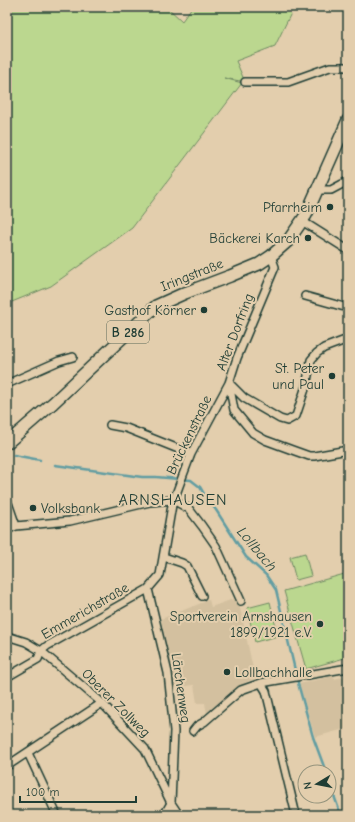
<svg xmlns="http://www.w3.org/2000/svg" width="355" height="822" viewBox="0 0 355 822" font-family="'Comic Neue',sans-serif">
<rect width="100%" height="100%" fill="#e3cead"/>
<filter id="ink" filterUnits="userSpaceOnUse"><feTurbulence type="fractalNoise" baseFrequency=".025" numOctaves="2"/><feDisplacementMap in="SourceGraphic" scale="8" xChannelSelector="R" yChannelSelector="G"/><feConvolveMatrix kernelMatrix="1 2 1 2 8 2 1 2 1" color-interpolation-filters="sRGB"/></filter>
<g filter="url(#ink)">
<path fill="#d3c09f" d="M236,598L240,608L255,678L242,684L207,714L205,703H197L194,685L174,688L170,660L161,619L209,600L211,607Z
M333,676L334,679L348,676V728L315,737L299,684Z"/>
<path fill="#bbd78f" stroke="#6d8a62" d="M7,7H167L182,21L192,7H294L275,46L236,61L245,82L224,78L242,83L132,228L51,286L7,304Z
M305,553L311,576L296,580L290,557Z
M348,573V657L306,669L284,591Z
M270,602L278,636L255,642L247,608Z"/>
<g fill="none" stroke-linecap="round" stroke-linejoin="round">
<path stroke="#629da2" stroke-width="2.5" d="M14,455L40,460
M55,465L142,477H156L191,480L200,487L207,499L216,510L246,557L266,575L276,590L299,687L313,737L326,772
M329,782L341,815"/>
<defs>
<path id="street" d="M245,82H288L330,67H348
M318,190H331L348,181
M302,221L348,250
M271,256L275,267L237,358L229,383L234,410L253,433L265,440L295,451L309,456H314L348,450
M305,296L348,308
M7,384L59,361L73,357
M110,425L126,428L191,454
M7,500L16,526L70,521L150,502L173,500L189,509L202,526L216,546L241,601
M7,530L16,526
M164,557L182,563L187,566L202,596
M148,589L168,673L174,731L171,803L164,815
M7,636L26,642L41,651L102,703L145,749L171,803L179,815
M7,677L38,659L41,651L47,646L148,589L160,575L172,505L183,475L191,454L229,383L244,398L280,419L287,421L296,416L306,386L311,360L317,353L324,348L348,339
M261,683L266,691L296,815
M193,731L197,726L204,722L241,690L261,683L348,668
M28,753L57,815
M7,766L102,703"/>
<path id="primary" d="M7,443L53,403L156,306L185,293L230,276L259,264L271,256L288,241L306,215L348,120"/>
</defs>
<use href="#street" stroke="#1f3d34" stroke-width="10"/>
<use href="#primary" stroke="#1f3d34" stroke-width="14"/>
<use href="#street" stroke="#e3cead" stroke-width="7"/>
<use href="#primary" stroke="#e3cead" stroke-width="11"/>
</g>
</g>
<g fill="#1f3d34" stroke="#e3cead" stroke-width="1.5">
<circle cx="330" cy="207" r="4"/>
<circle cx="308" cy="238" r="4"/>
<circle cx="204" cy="310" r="4"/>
<circle cx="332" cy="376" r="4"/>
<circle cx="33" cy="508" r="4"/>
<circle cx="320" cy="624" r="4"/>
<circle cx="227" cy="672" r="4"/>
</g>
<g text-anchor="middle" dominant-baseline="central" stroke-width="4" stroke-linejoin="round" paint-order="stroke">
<rect fill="#e3cead" stroke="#5a6858" stroke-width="1" x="107" y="321" width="42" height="22" rx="3"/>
<g font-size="13" font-weight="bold" fill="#1f3d34">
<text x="128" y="332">B 286</text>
</g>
<g font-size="14" fill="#1f3d34" stroke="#e3cead" text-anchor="end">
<text x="322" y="207">Pfarrheim</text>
<text x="300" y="238">Bäckerei Karch</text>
<text x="196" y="310">Gasthof Körner</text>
<text x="324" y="368">St. Peter<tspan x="324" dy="16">und Paul</tspan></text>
<text x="41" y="508" text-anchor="start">Volksbank</text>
<text x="312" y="616">Sportverein Arnshausen<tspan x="312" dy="16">1899/1921 e.V.</tspan></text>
<text x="235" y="672" text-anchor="start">Lollbachhalle</text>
</g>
<g font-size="14" fill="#1f3d34" stroke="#e3cead">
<text transform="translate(192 275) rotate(-22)">Iringstraße</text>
<text transform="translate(235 332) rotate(-69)">Alter Dorfring</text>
<text transform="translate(189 435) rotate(-64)">Brückenstraße</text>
<text transform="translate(85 611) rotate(-30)">Emmerichstraße</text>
<text transform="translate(181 688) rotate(82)">Lärchenweg</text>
<text transform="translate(116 703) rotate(45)">Oberer Zollweg</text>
</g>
<g font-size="15" font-style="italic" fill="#25453d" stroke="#e3cead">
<text transform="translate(257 549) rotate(50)">Lollbach</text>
</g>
<g font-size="16" letter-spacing="1" fill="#1f3d34" stroke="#e3cead">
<text x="173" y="500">ARNSHAUSEN</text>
</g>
</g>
<rect width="355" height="822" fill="none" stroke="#e3cead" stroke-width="24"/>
<rect x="12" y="12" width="331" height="798" fill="none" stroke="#1f3d34" stroke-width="1.5" filter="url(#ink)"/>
<g transform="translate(317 784) rotate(260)"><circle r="19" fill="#e3cead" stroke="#95947d"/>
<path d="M0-3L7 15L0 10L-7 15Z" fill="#1f3d34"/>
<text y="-6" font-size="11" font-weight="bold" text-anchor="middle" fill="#1f3d34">N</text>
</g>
<path d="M20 796v6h116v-6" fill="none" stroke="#1f3d34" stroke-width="2"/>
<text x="26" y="796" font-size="12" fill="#1f3d34" stroke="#e3cead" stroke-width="3" paint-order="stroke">100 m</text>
</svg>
